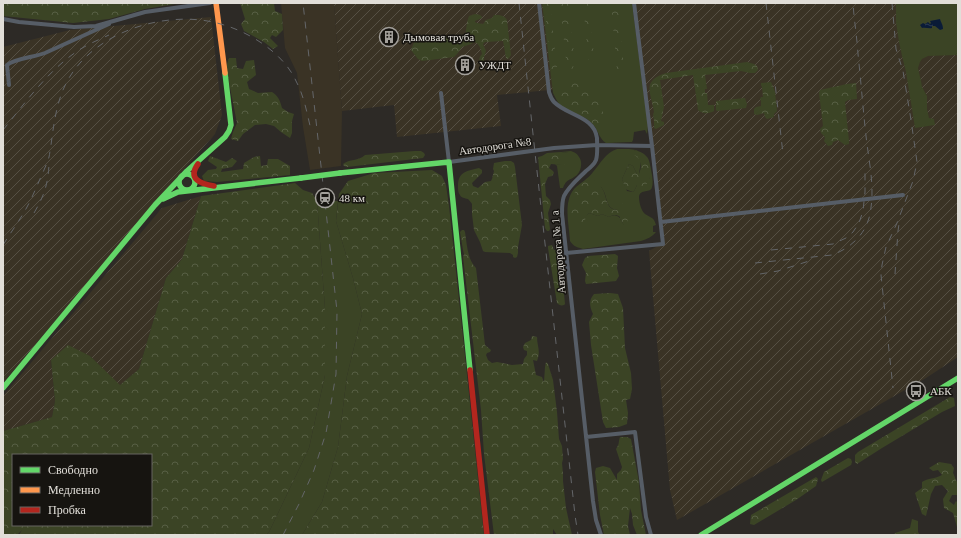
<svg xmlns="http://www.w3.org/2000/svg" width="961" height="538" viewBox="0 0 961 538" font-family="Georgia,serif">
<defs>
<pattern id="industrial-furrows" width="10" height="10" patternUnits="userSpaceOnUse"><rect width="10" height="10" fill="#3a3325"/><path d="M-1 1l2-2M0 10L10 0M9 11l2-2" fill="none" stroke="#565044"/></pattern>
<pattern id="forest-crowns" width="20" height="18" patternUnits="userSpaceOnUse"><rect width="20" height="18" fill="#3b4425"/><path d="M2 6a3 3 0 1 1 6 0M12 15a3 3 0 1 1 6 0" fill="none" stroke="#575f44"/></pattern>
<pattern id="water-ripples" width="26" height="14" patternUnits="userSpaceOnUse"><rect width="26" height="14" fill="#0a1b37"/><path d="M2 4q2-2 4 0t4 0M15 11q2-2 4 0t4 0" fill="none" stroke="#2d3c53"/></pattern>
</defs>
<rect width="100%" height="100%" fill="#2d2a26"/>
<path fill="#3a3325" d="M281,3H334L342,111L341,166L310,170L303,127L297,73L285,48Z"/>
<path fill="url(#industrial-furrows)" d="M334,3H550L560,89L497,95L501,126L397,137L394,105L342,111Z
M633,3H958V357L926,378L677,520L670,490L649,251L663,243Z
M211,17L222,115L215,134L154,203L3,383V47L70,30Z
M201,196L182,259L166,278L139,369L119,386L90,356L51,360L55,401L52,417L3,431V396L162,208Z"/>
<path fill="#3b4425" fill-rule="evenodd" d="M542,3H632L648,126L647,134L645,130L634,132L633,140L632,142L606,143C599,139 598,129 592,123C583,114 568,113 559,104C557,101 555,97 553,93Z
M896,3H958V55L928,56L922,59L920,62L918,68L921,81L922,87L927,96V109L929,118L934,119L935,125L915,128L906,72L902,56L899,42L896,22Z
M617,149H629L636,150L634,151L641,161L639,174H637L633,166L629,164L622,179L627,191L633,192L634,191L637,185L650,178V165C651,170 654,181 652,187C651,194 640,188 639,197C639,202 641,211 645,214C651,218 654,217 656,225L653,226V232H656C652,237 647,239 641,241L583,249C577,247 574,247 570,241C569,224 563,203 574,189C580,183 588,179 593,172C601,163 605,153 617,149ZM594,180C597,183 601,186 603,190C608,198 605,209 618,210L624,225L620,219V218C616,214 613,215 609,217L602,214L598,216L589,213L586,216L585,220Z
M571,151C574,152 578,154 579,157C583,162 581,171 577,175C570,181 567,178 563,188H560L557,166L555,164L561,165L568,153L561,152Z
M317,201H338L336,221L353,278L362,314L347,376L338,447L322,502L302,535H266L269,532L309,448L325,375V309Z"/>
<path fill="url(#forest-crowns)" fill-rule="evenodd" d="M3,3H181L145,9L109,19L73,23L3,16Z
M240,3H251L254,4L255,3H274L275,11L282,14L283,30L276,37L272,35L270,38L278,46L273,49L264,42L244,31L241,24L245,19Z
M544,3H550L558,78L552,79Z
M560,3H568L575,62L572,70L567,69Z
M583,3H588L595,64L589,66Z
M611,3H618L624,69L617,70Z
M475,14L480,15L482,17V18L475,21V22L477,23L483,24L486,20L492,18L494,15C500,15 504,15 507,20L511,55L509,58L508,59L506,58L503,41L485,42L483,44L486,51L484,57V65L482,67H481C479,62 478,58 482,54C481,49 479,43 474,42L471,44L462,47L457,54L454,57L422,61L418,59L411,50L415,40C426,45 429,41 439,38L442,41L444,38L464,37C467,30 466,23 469,16Z
M229,58H236L237,68L243,69L246,61L254,60L256,75L247,82L249,89L258,93L272,92C278,96 280,100 282,108L288,112L294,114L292,121V133L290,138L281,132L274,126L266,124L255,125L243,134L238,141L231,139L233,132L237,123L226,67Z
M747,62L754,64L757,66L758,70L755,73H750L741,71L705,75L707,89H705V93H707L708,105H714V111C709,114 702,114 698,110L693,75L660,80L664,107L661,121L664,122V125L656,129L654,128C654,125 654,123 654,121C654,117 652,115 654,112C651,92 641,81 666,73Z
M573,82L594,92L603,107V124L598,129C593,125 589,119 584,115C571,106 560,107 555,89H560Z
M771,82L775,92L777,111L774,114V117L767,119L765,117L764,113L757,115L754,114V109L756,107L761,106V101L760,99L761,97H763L762,87L761,85V83Z
M856,83L857,99L848,100L845,102L849,141V144L845,145L838,140L833,142L832,145L828,146L824,141L825,138L824,136L821,133L820,129L823,126L819,93L820,90L847,84Z
M745,98L747,104L746,108L717,111L716,110V101Z
M636,150C640,152 644,153 647,157C651,161 652,178 648,182C647,184 645,185 643,186L637,185L634,191L633,192L625,189C625,185 623,183 622,179L629,164L633,166L637,174H639C642,166 642,159 634,155V151Z
M415,151H421L424,153L425,155L423,158L347,167L344,166L343,164C349,159 359,161 365,155Z
M561,152L568,153C571,159 568,165 561,165C558,165 555,164 551,164L549,168L553,171L554,173L552,176L548,177L545,184L546,196L550,200L551,204L548,213L550,229L549,231H547L545,228L538,157L542,156L547,153Z
M210,156L226,162L232,158L237,161L232,167L222,169L221,172L243,169L244,163L254,157L260,156L261,166L267,165L268,159H278L290,166V175L217,182L204,181L202,176L208,170L216,169L217,167L208,161Z
M505,161H511L514,163L515,167L522,225L518,247V253L517,257L515,258L513,257V255L510,253L485,252L483,251L480,242L474,230L472,214V204C471,202 469,200 468,199C465,198 461,198 460,195C458,193 458,189 458,186C458,171 468,171 479,168L482,170V173L472,183L473,186L478,188L485,182L491,181L492,179L494,171L493,169L494,163Z
M432,170L442,176L446,185L449,206L484,535H302L322,502L338,447L347,376L362,314L353,278L336,221L339,194L348,181L374,173Z
M594,180L600,181L601,187C608,195 604,210 618,210L622,204L626,203C631,210 628,219 626,226L624,225L620,219V217C616,214 613,215 609,217L602,214L598,216L589,213C585,217 585,219 585,224L582,227L579,226L574,223L569,206L570,202L573,195L578,188L585,181Z
M295,183L303,190L312,193L317,201L325,309V375L309,448L269,532L266,535H19L22,530L17,535H3V431L52,417L55,401L51,360L68,345L90,356L120,385L139,369L166,278L182,259L201,196ZM13,455H151V525H13Z
M462,230H464L465,232C467,244 467,259 476,268L485,345L491,350L490,352L487,353L486,355L488,360L492,363L497,362L512,365L523,364L524,359L527,355V351L524,350L523,347L525,343L531,340L532,336L537,337C537,346 541,351 537,361L533,360L536,375L542,377L544,382L545,367L546,362L548,364L553,380L557,412L559,439L562,446L563,459L562,463L563,474V481L566,508L572,535H557L553,529V535H494L484,454L481,410L463,257L464,254L463,250L460,232Z
M552,245L554,250H558L560,253L565,304L564,305C561,306 559,305 557,303L548,248V246Z
M615,254L618,256L617,268L619,276L616,281L586,284L585,281L586,273L582,265L585,258L588,256Z
M610,293L618,294L623,308L625,348L631,373L632,389L630,399L626,400L628,413L627,424L619,427L606,428L603,422L591,345L589,322L593,314C590,307 588,301 594,294Z
M950,397L954,398L955,406L942,412L882,448L857,464L855,462V455L858,452Z
M620,437H627L631,439L639,482L641,510L646,535H637L633,525L632,514L630,508L628,526L630,535H604L600,515L595,472L596,468L603,466L610,468L617,480V474L621,470L622,467L616,449C620,443 618,443 620,437Z
M848,458L851,459L852,462L851,465L822,482L821,480L824,472Z
M939,462L951,464L954,468L953,473C955,476 955,480 958,483V495H952L949,501L954,505L956,501L958,503V535H957V527L953,513L944,508L943,499L948,491L942,485L935,486L931,494L926,516L922,514L915,493L922,488V482C928,478 935,479 942,475L938,470L933,471L929,468Z
M816,477L818,479L816,486L796,500L754,525L750,524L751,515Z
M912,519L918,521V532L920,535H894L895,533L910,528Z"/>
<path fill="url(#water-ripples)" d="M940,19C941,23 943,24 943,29L940,30L935,26H932V28C929,29 925,27 922,28L920,25L923,23L925,24L928,22L930,24L931,23L930,21Z"/>
<g fill="none" stroke-linecap="round" stroke-linejoin="round">
<path stroke="#565d66" stroke-width="4" d="M539,3L549,92C550,95 551,99 554,102C568,116 594,116 597,138C597,144 598,154 596,160C594,165 590,168 586,171C578,179 569,186 564,196C562,201 562,209 562,214L593,501L596,520L601,535
M3,19L19,22L74,27L96,26L145,12L210,3
M9,85L7,65C13,59 35,57 45,53L109,24
M441,93L449,162L554,148L597,145L652,146
M661,222L903,195
M566,253L663,244L652,146L634,3
M586,437L635,432L646,517L651,535"/>
<path stroke="#63d668" stroke-width="5.5" d="M340,173L449,162L470,370
M179 182a8 8 0 1 1 16 0a8 8 0 1 1-16 0Z
M163,199L178,192L301,178
M3,388L155,205L187,171L225,137L229,131L231,125L225,73
M701,535L958,378"/>
<path stroke="#ff974d" stroke-width="5.5" d="M216,3L225,73"/>
<path stroke="#b3261e" stroke-width="5.5" d="M198,164C187,179 201,184 214,186
M470,370L487,535"/>
<path stroke="#646669" stroke-width="1" stroke-dasharray="7 7" stroke-linecap="butt" d="M519,3L536,162L575,515L578,535
M766,3L783,154
M892,3L896,49L903,71L911,120L917,162L913,181L897,223L886,247L882,265L881,275L893,388
M3,130C25,103 47,72 76,52C86,45 98,40 109,35
M34,213C44,196 48,185 49,164
M3,245C11,232 20,220 27,207C32,198 36,188 40,179C43,172 47,164 49,157C50,153 50,149 51,145C54,122 57,98 69,78C98,29 172,8 224,25C251,33 284,54 296,81C304,96 307,113 311,130
M771,250L833,244L846,238L853,232L859,223L863,211L865,192V171
M755,263L832,255C849,249 864,236 869,218C876,191 869,163 866,136C863,109 861,82 858,54C857,37 854,20 853,3
M760,274L778,271L809,261
M895,274L898,231L899,224
M283,535L299,504L314,470L326,433L336,374L337,311L303,3"/>
<path stroke="#63d668" stroke-width="5.5" d="M301,178L340,173"/>
</g>
<defs>
<symbol id="building-ring" viewBox="-11 -11 22 22"><circle r="9.5" fill="#161410" stroke="#a29f9a" stroke-width="1.5"/><path d="M-4-6H4V6H1V3H-1V6H-4ZM-2.5-4.3h1.7v1.8h-1.7ZM.8-4.3h1.7v1.8H.8ZM-2.5-1h1.7V.8h-1.7ZM.8-1h1.7V.8H.8Z" fill="#a29f9a"/></symbol>
<symbol id="station-ring" viewBox="-11 -11 22 22"><circle r="9.5" fill="#161410" stroke="#a29f9a" stroke-width="1.5"/><path d="M-3-6H3Q5-6 5-4V2Q5 4 3 4L4.5 6H3L1.5 4h-3L-3 6H-4.5L-3 4Q-5 4-5 2V-4Q-5-6-3-6ZM-3.5-4v3h7v-3ZM-3.5 1v1.5H-2V1ZM2 1v1.5H3.5V1Z" fill="#a29f9a"/></symbol>
<symbol id="bus-ring" viewBox="-11 -11 22 22"><circle r="9.5" fill="#161410" stroke="#a29f9a" stroke-width="1.5"/><path d="M-5-6H5V4H4V6H2V4H-2V6H-4V4H-5ZM-3.5-4V0h7V-4ZM-3.5 1.2v1.5H-2V1.2ZM2 1.2v1.5H3.5V1.2Z" fill="#a29f9a"/></symbol>
</defs>
<g fill-rule="evenodd">
<use href="#building-ring" x="378" y="26" width="22" height="22"/>
<use href="#building-ring" x="454" y="54" width="22" height="22"/>
<use href="#station-ring" x="314" y="187" width="22" height="22"/>
<use href="#bus-ring" x="905" y="380" width="22" height="22"/>
</g>
<g text-anchor="middle" dominant-baseline="central" stroke-width="3" stroke-linejoin="round" paint-order="stroke">
<g font-size="11" fill="#e1ded8" stroke="#161410" text-anchor="start">
<text x="403" y="37">Дымовая труба</text>
<text x="479" y="65">УЖДТ</text>
<text x="339" y="198">48 км</text>
<text x="930" y="391">АБК</text>
</g>
<g font-size="11" fill="#e1ded8" stroke="#161410">
<text transform="translate(495 146) rotate(-8)">Автодорога №8</text>
<text transform="translate(558 252) rotate(-95)">Автодорога № 1 а</text>
</g>
</g>
<rect width="961" height="538" fill="none" stroke="#e1ded8" stroke-width="8"/>
<rect x="12" y="454" width="140" height="72" fill="#161410" stroke="#676560"/>
<rect x="20" y="467" width="20" height="6" fill="#63d668" stroke="#676560"/>
<text x="48" y="474" font-size="12" fill="#e1ded8">Свободно</text>
<rect x="20" y="487" width="20" height="6" fill="#ff974d" stroke="#676560"/>
<text x="48" y="494" font-size="12" fill="#e1ded8">Медленно</text>
<rect x="20" y="507" width="20" height="6" fill="#b3261e" stroke="#676560"/>
<text x="48" y="514" font-size="12" fill="#e1ded8">Пробка</text>
</svg>
